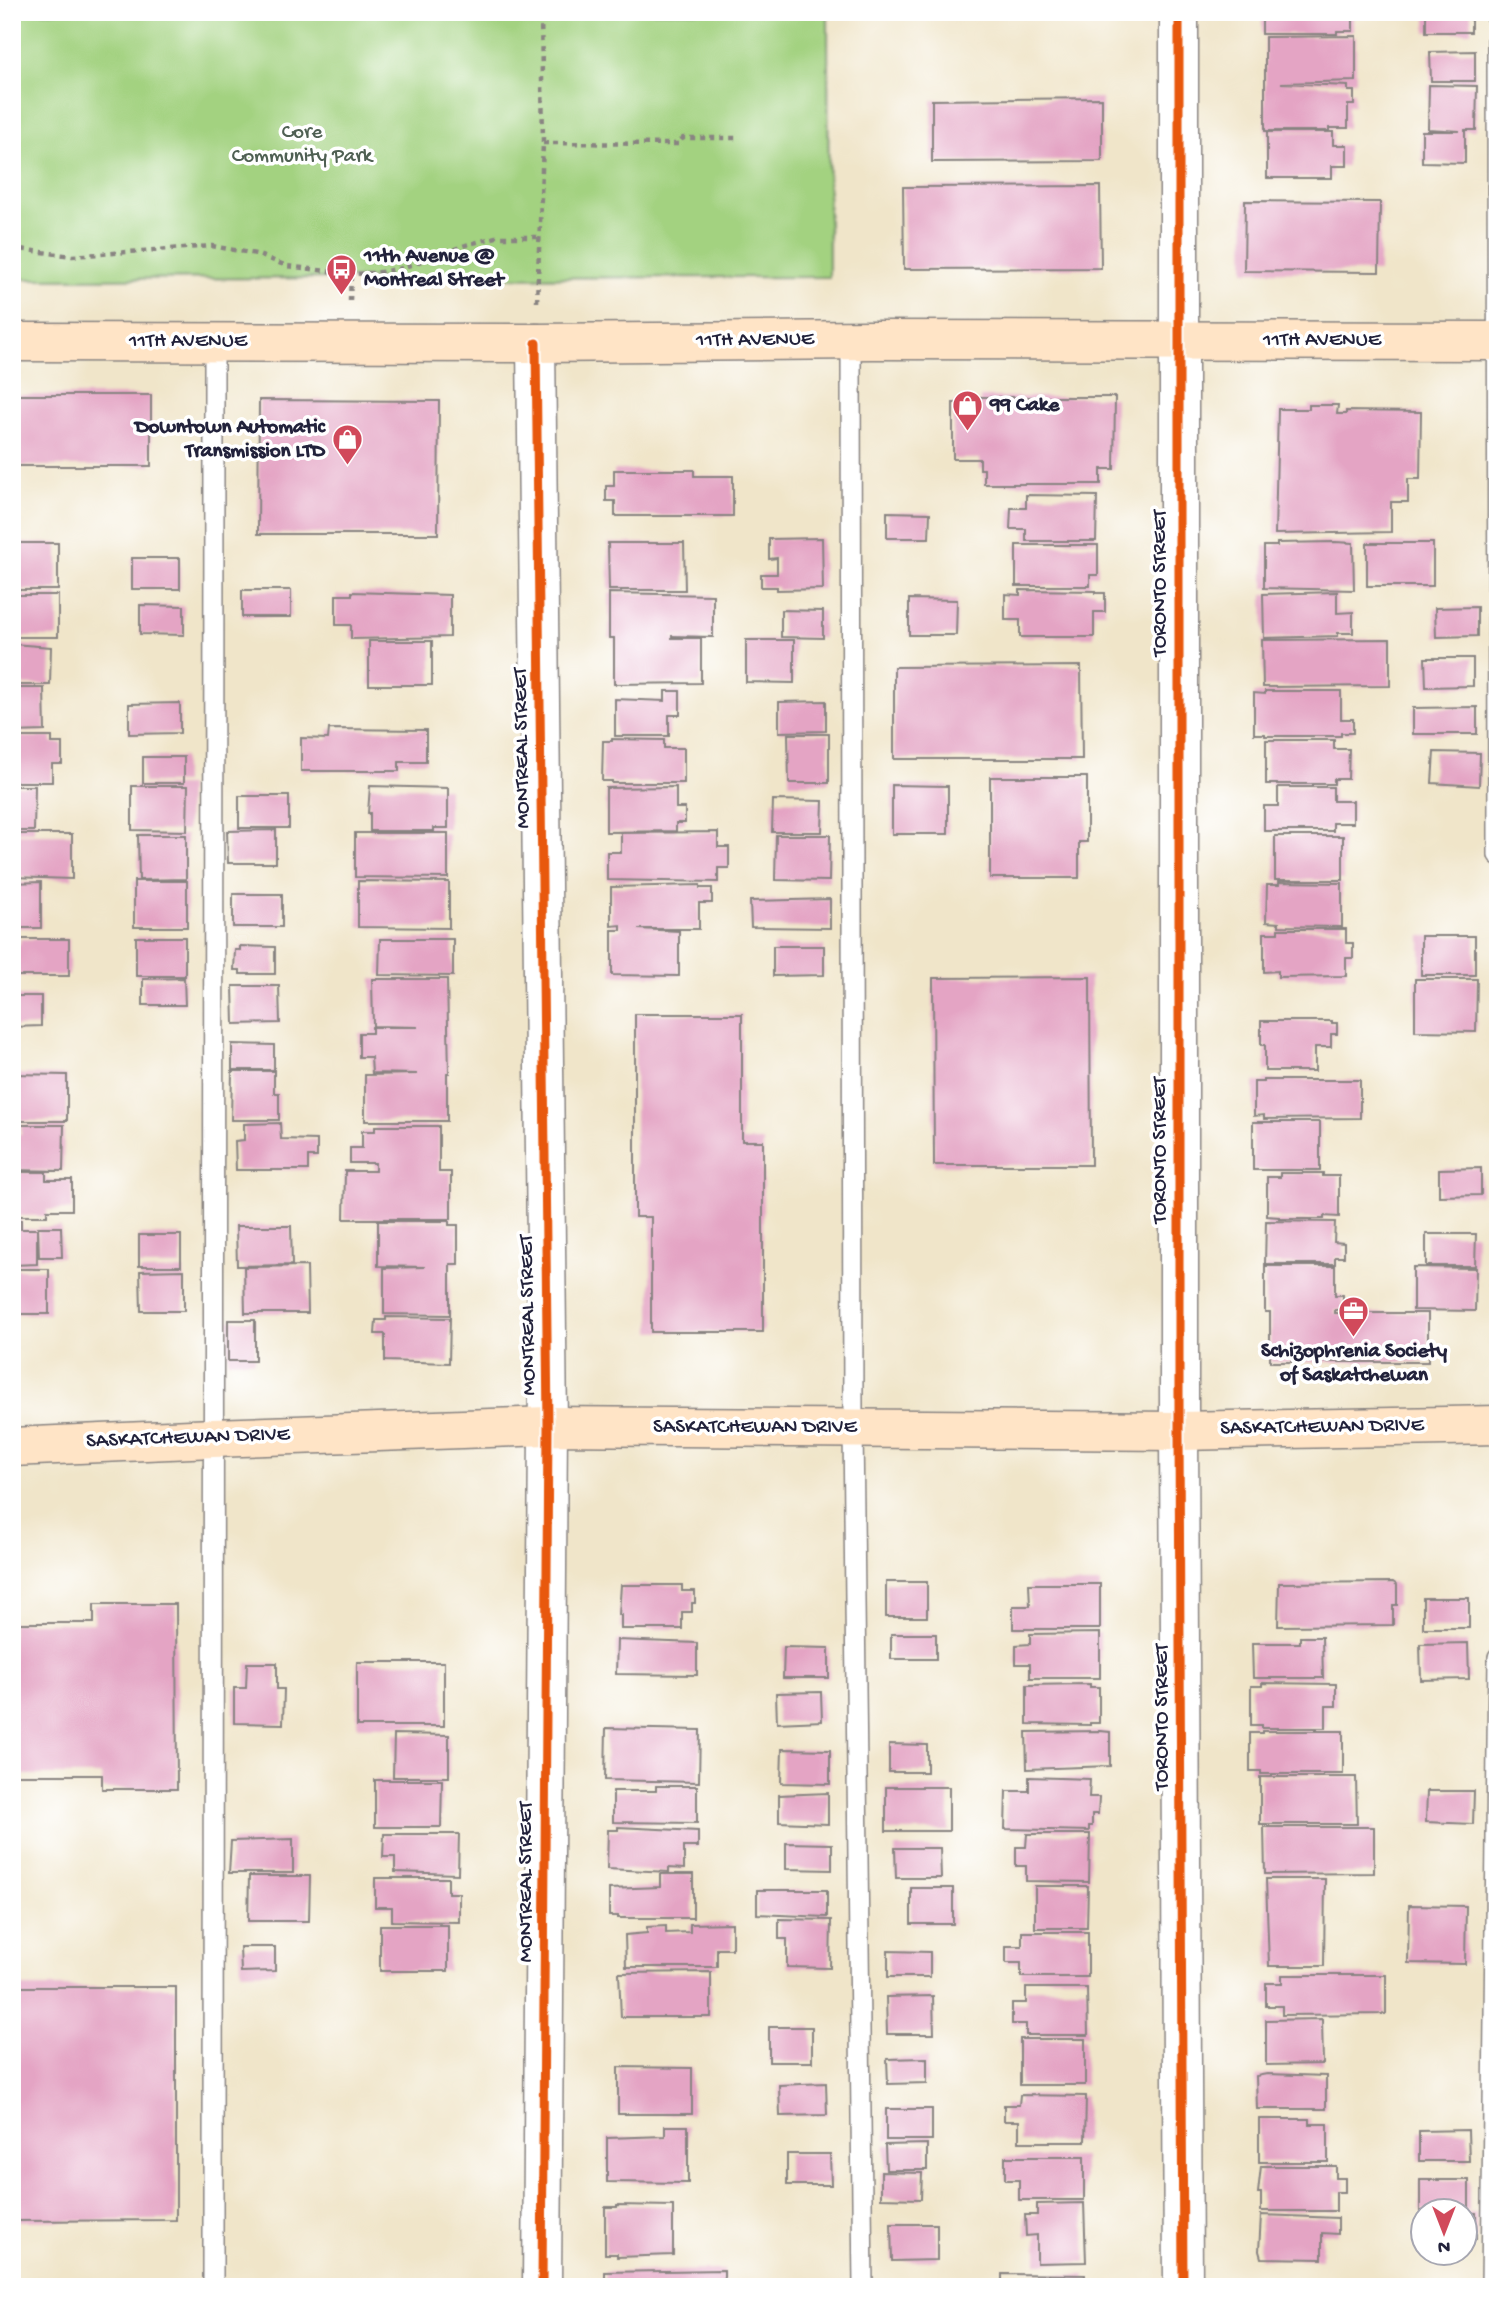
<svg xmlns="http://www.w3.org/2000/svg" width="1510" height="2299" viewBox="0 0 1510 2299" font-family="'Gochi Hand',sans-serif">
<rect width="100%" height="100%" fill="#fff"/>
<filter id="ink" filterUnits="userSpaceOnUse"><feTurbulence type="fractalNoise" baseFrequency=".0143" numOctaves="2"/><feDisplacementMap in="SourceGraphic" scale="14" xChannelSelector="R" yChannelSelector="G"/><feConvolveMatrix kernelMatrix="1 2 1 2 8 2 1 2 1" color-interpolation-filters="sRGB"/></filter>
<filter id="wash" filterUnits="userSpaceOnUse"><feTurbulence type="fractalNoise" baseFrequency=".00686" numOctaves="4" result="noise"/><feDisplacementMap in="SourceGraphic" scale="28" xChannelSelector="R" yChannelSelector="G"/><feGaussianBlur stdDeviation="1.57" result="paint"/><feColorMatrix in="noise" values="0 0 0 0 0 0 0 0 0 0 0 0 0 0 0 0 0 1.4 0 .05"/><feComposite in="paint" operator="in"/></filter>
<g filter="url(#wash)">
<rect width="100%" height="100%" fill="#f0e5c9"/>
<path fill="#a3d280" stroke="#627a5e" stroke-width="2" d="M12,12H828L829,277L12,279Z"/>
<g id="blocks">
<path fill="#e4a4c4" d="M1262,12H1353V31H1337V34H1262Z
M1426,12H1471V32H1426Z
M1356,36V81L1281,83L1348,86V91H1354V105H1348V128H1329V131H1265V37Z
M1475,51V81H1431L1430,52Z
M1429,85L1477,86L1476,130H1465V163L1422,162V131H1460L1428,129Z
M1102,98V161L932,162V100Z
M1267,132H1333V145H1347V166H1332V178H1267Z
M1100,186L1101,268L904,269L903,187Z
M1245,201L1380,202L1379,272L1244,271Z
M12,395H151V466H12Z
M980,397H1115L1114,469H1101V484H984V469H980V459H953V403H980Z
M259,400L439,401L438,534H258Z
M1309,405H1338L1337,414H1346V411L1421,412L1420,479H1408V502H1391V532L1275,534L1278,409H1309Z
M614,470H694V476H733V516H615V501H606V486H614Z
M1026,495L1097,496L1096,541H1026V529H1010L1011,508H1026Z
M887,512L930,513L929,538H887Z
M822,538L823,589L777,590V587H761V574H777V558L769,559V539Z
M1335,542L1353,543L1354,590L1264,588V546H1277V543Z
M12,543H58V590H12Z
M608,543H684L685,590H609Z
M1367,543H1433V586H1367Z
M1016,545H1098V575H1090V586H1016Z
M132,558H180V589H132Z
M242,590H291V617H242Z
M1020,590L1095,591V593H1105V612H1094V637H1020V620H1005V594L1020,595Z
M352,592L450,595V637L351,639V625H336V595H352Z
M1337,592V613L1353,612V633H1338V636L1264,638L1263,594Z
M609,593L713,595V637L672,636V638H701V683L614,684V638H609Z
M12,595H58V637H12Z
M909,599L957,600L956,635H909Z
M140,605L184,606V635L140,634Z
M1477,607V636L1436,637L1435,608Z
M781,610L823,611V638L781,637Z
M1390,639V686L1263,687L1262,640Z
M746,640H794V683L746,682Z
M369,641H432V685H369Z
M12,644L51,647L50,685H12Z
M1425,658H1473V686L1426,687Z
M1081,666L1082,759H894V667Z
M12,688H44L45,731L12,732Z
M665,691H680V715H669V736H615V699L665,701Z
M1265,691H1341V719H1353V733H1341V736H1265V734H1254V693L1265,694Z
M826,701V731L779,732V702Z
M180,703V733L129,734V704Z
M1477,707V734H1413V708Z
M329,729L426,730V762H399V771H301V738L328,739Z
M788,734H829V783H789Z
M12,737H52V743H62V764H52V782H12Z
M612,739L664,740V748H684V783H612V781H602L603,741H612Z
M1266,740H1334V749H1349L1348,779H1334V784H1266Z
M1434,752L1480,753L1479,786L1432,783Z
M143,757H184V783H143Z
M990,777H1087V842H1079V878H990Z
M892,785L948,786V834H892Z
M12,786H35L34,831H12Z
M132,786H188L187,831L132,830Z
M370,786L448,788V828H434V831H370V813H368Z
M676,787V808H685V823H676V831L606,832V788Z
M1278,787H1333V801H1353V823H1333V831H1264V806H1278Z
M239,796H289V828H239Z
M773,800L823,801L822,832H772Z
M276,830V863H228L227,831Z
M718,832V847H729V868H718V882L607,880V852H621V833Z
M355,833H448V878L355,877Z
M12,834H72V879L12,877Z
M138,835H186V879L139,880Z
M776,835H830L829,881L775,880Z
M1275,836H1343V880H1275Z
M134,881H187V927H134Z
M358,881L449,882V928L358,927Z
M41,882V928H12V883Z
M1279,882L1342,883V927L1279,926V923L1266,922L1267,885H1279Z
M700,885V888H712V903H699V929H638L679,931V976L612,975V930H621V925L611,926V887Z
M233,894H282V927H233Z
M830,899V928L751,927L750,901Z
M1278,929H1346V943H1353V958H1346V976L1278,977V971L1264,972V933H1278Z
M1421,936H1475V975H1421Z
M136,937H185V976H136Z
M20,939H69V976H12V944H20Z
M380,939H453V976L379,975Z
M240,946L275,947V974H240V970H234L235,950H240Z
M773,946H824V975L773,976Z
M1090,977L1091,1165H934L933,978Z
M184,978L185,1005H143V979Z
M372,979H447L449,1073H447V1121H365V1075L417,1074L372,1073L371,1057H359V1033H372V1027H418L373,1026Z
M1415,979H1477L1476,1032L1415,1031Z
M233,986H279L280,1023L234,1024Z
M12,996H41V1026L12,1027Z
M635,1014H742V1141H763V1332H651V1217H635Z
M1261,1021H1332V1023H1337V1034H1331V1047H1315V1071H1265V1045H1261Z
M232,1044L274,1045V1070H232Z
M232,1071H274V1093H279V1120H231Z
M12,1074L67,1075V1121H12Z
M1264,1080H1360V1118L1264,1119V1115L1254,1116V1082H1264Z
M1253,1122H1320V1170H1253Z
M280,1123L281,1139L317,1140V1157H308V1170H236L235,1141L244,1140V1124Z
M21,1125H64L63,1171L12,1170V1133L21,1134Z
M375,1126H439V1172H451V1219H344L345,1171H375V1163H350V1148H362V1131H375Z
M1481,1168V1195L1439,1196V1169Z
M12,1172H46V1180H72V1210H47V1216H12Z
M1280,1173H1323V1176H1339V1217L1324,1216V1219H1279V1217L1267,1216V1177H1280Z
M12,1220H21V1229H37V1264L12,1265Z
M378,1221H449V1225H458V1264H450V1315L384,1314V1268L425,1267L378,1266Z
M1266,1221L1335,1222L1334,1242L1344,1243V1257H1335V1264H1265Z
M236,1226H291L292,1265L237,1266Z
M38,1227H61L62,1257H39Z
M1426,1234H1476L1475,1266H1426Z
M139,1235H181V1266H139Z
M307,1266L308,1313H245L244,1267Z
M1265,1266H1335V1295H1343V1310H1335V1313H1428V1362H1270V1312H1265Z
M1413,1267L1476,1268L1475,1311L1413,1310Z
M12,1269H49V1314H12Z
M184,1270V1311H141L140,1271Z
M386,1317L450,1318L449,1363L385,1361V1334H375L376,1320H386Z
M228,1320H255V1361H228Z
M886,1582H927V1617H886Z
M1393,1582L1397,1585V1605H1393V1625L1278,1626L1279,1583Z
M1029,1584H1100V1629H1013V1606H1030Z
M621,1585H682V1591H695V1603H692V1612H682V1629H621V1615H619Z
M1423,1598H1469V1628H1423Z
M94,1604H176L177,1789H102V1775H12V1623H94Z
M1100,1633V1678H1030V1664H1016V1645L1030,1644V1634Z
M891,1634H936V1659H891Z
M1300,1637H1322L1323,1678H1253L1252,1643H1300Z
M617,1640L697,1643V1675L616,1674Z
M1468,1643L1469,1679L1421,1680L1420,1644Z
M784,1647L829,1648V1678H783Z
M357,1662H444V1726H357Z
M247,1663H277V1689H284L283,1724L234,1723V1688H246Z
M1262,1683L1336,1684V1706H1326V1728H1262V1725H1251V1686H1262Z
M1090,1684V1687H1099V1723H1090V1725L1027,1724V1685Z
M821,1692L822,1721L777,1723L776,1693Z
M606,1728L700,1730L699,1782L605,1780Z
M1100,1731L1110,1732V1766L1027,1769L1026,1732Z
M1262,1731H1343V1774H1261V1771H1250V1733H1262Z
M394,1734L449,1735V1777H393Z
M889,1744L927,1745V1772H889Z
M782,1749L830,1750V1784L781,1783Z
M1029,1777L1090,1779L1089,1797H1099L1098,1814H1092V1826H1089V1831L1005,1829L1006,1791H1029Z
M1260,1777H1356L1357,1824H1260Z
M375,1780H442L441,1827H375Z
M656,1786H697V1823L613,1822V1791H656Z
M886,1787H949V1831H886Z
M1427,1791H1474L1473,1824L1426,1822Z
M828,1793V1824L779,1822V1795Z
M618,1827L698,1831V1847H684V1869L669,1868V1872L607,1869L608,1830H618Z
M1264,1827H1374V1873L1265,1874Z
M384,1834H459L458,1874L395,1872V1857H383Z
M1027,1834H1090L1089,1882L1026,1881V1866H1016V1847H1026Z
M293,1839V1873H229L231,1841Z
M786,1843L832,1844V1870L786,1869Z
M895,1848H940L941,1878H896Z
M660,1874H693V1918H618V1916H609V1889L660,1887Z
M249,1876H310L309,1921H248Z
M375,1878H448V1893H459V1922L392,1921V1907H375Z
M1266,1879H1325L1324,1966H1269Z
M1035,1886H1088L1087,1928H1035Z
M911,1888H953V1924H911Z
M757,1890H827V1917L757,1914Z
M1409,1905L1466,1906L1465,1964L1408,1963Z
M779,1919L831,1920L830,1968L787,1967V1939H779Z
M732,1923V1949H717V1967H626L625,1935L647,1933V1927L666,1926V1933L690,1932V1924Z
M380,1925H448V1971H380Z
M1022,1932H1088V1977H1021V1963H1006V1946H1022Z
M240,1947H275V1971L241,1972Z
M888,1951L930,1952V1977H888Z
M711,1972V2017H621L619,1973Z
M1282,1975H1386V2014L1282,2015V2006H1266V1983H1282Z
M12,1987H176V2220L12,2221Z
M1026,1988H1087L1088,2035H1026V2024H1012V2003H1026Z
M933,1996L934,2034H887L886,1997Z
M1322,2019L1323,2064L1266,2065V2020Z
M769,2027H812V2062H769Z
M1020,2039H1085V2085H1020Z
M927,2058V2083L888,2084L887,2059Z
M618,2067L692,2068V2114H618Z
M1267,2074L1326,2076V2109H1257L1256,2076Z
M826,2083L827,2115L780,2116L779,2085Z
M1020,2095L1086,2096L1085,2142H1019V2121H1004V2105H1019Z
M886,2109H932V2140H886Z
M1259,2119H1310V2124H1328V2162H1259Z
M665,2126H688V2183L607,2182V2138L665,2136Z
M1468,2130L1469,2161H1419V2131Z
M927,2144V2170H886L885,2145Z
M787,2154H830L831,2185H787Z
M1005,2157H1084V2200H1019V2180H1005Z
M1261,2166H1336V2178H1345V2192H1336V2211H1261V2193H1258Z
M881,2172L922,2173L921,2199L881,2198Z
M1420,2180H1469V2211H1420Z
M1084,2203L1086,2262L1037,2263V2235L1026,2236L1025,2215H1037V2204Z
M617,2205L673,2206V2255L617,2257V2254H605V2207H617Z
M1464,2213H1476V2239H1464Z
M1261,2215L1338,2218V2234L1322,2233V2259L1261,2258L1259,2251Z
M891,2224H937V2260L892,2261Z
M724,2270V2287H605V2272Z
M1002,2274L1085,2275V2287H1002Z"/>
</g>
</g>
<g filter="url(#ink)">
<use href="#blocks" fill-opacity="0" stroke="#898482" stroke-width="2"/>
<g fill="none" stroke-linecap="round" stroke-linejoin="round">
<defs>
<path id="lane" d="M1497,12L1498,855
M851,340L853,1429L863,2287
M213,2287L214,341
M1491,2287L1498,1657"/>
<path id="street" d="M1179,12V1431L1183,2287
M536,343L548,1426L542,2287"/>
<path id="secondary" d="M12,342L536,343L872,340L1498,341
M12,1447L213,1438L548,1426L1179,1431L1498,1425"/>
</defs>
<use href="#lane" stroke="#898482" stroke-width="22"/>
<use href="#street" stroke="#898482" stroke-width="41"/>
<use href="#secondary" stroke="#898482" stroke-width="41"/>
<path stroke="#898482" stroke-width="4.5" stroke-dasharray="5 5" stroke-linecap="butt" d="M543,143L678,144L683,138H738
M12,248L72,256L212,246L256,254L287,266L351,274L375,273L402,268L466,245L496,237H539
M350,301L351,274
M537,302L543,143L541,12"/>
<use href="#lane" stroke="#fff" stroke-width="19"/>
<use href="#street" stroke="#fff" stroke-width="38"/>
<use href="#secondary" stroke="#ffe4c6" stroke-width="38"/>
<defs>
<path id="cycleway" d="M1179,12V1431L1183,2287
M536,343L548,1426L542,2287"/>
</defs>
<use href="#cycleway" stroke="#fff" stroke-width="13"/>
<use href="#cycleway" stroke="#e8590c" stroke-width="9"/>
</g>
</g>
<defs>
<symbol id="bus-pin" viewBox="-11 -11 22 30"><path d="M0 17L-7.5 6A9.5 9.5 0 1 1 7.5 6Z" fill="#d1495b" stroke="#fff"/><path d="M-5-6H5V4H4V6H2V4H-2V6H-4V4H-5ZM-3.5-4V0h7V-4ZM-3.5 1.2v1.5H-2V1.2ZM2 1.2v1.5H3.5V1.2Z" fill="#fff"/></symbol>
<symbol id="shop-pin" viewBox="-11 -11 22 30"><path d="M0 17L-7.5 6A9.5 9.5 0 1 1 7.5 6Z" fill="#d1495b" stroke="#fff"/><path d="M-5-2.5h2.3a2.7 3.5 0 0 1 5.4 0H5L5.5 6h-11ZM-1.5-2.5h3a1.5 2.3 0 0 0-3 0Z" fill="#fff"/></symbol>
<symbol id="office-pin" viewBox="-11 -11 22 30"><path d="M0 17L-7.5 6A9.5 9.5 0 1 1 7.5 6Z" fill="#d1495b" stroke="#fff"/><path d="M-6-3h4V-5.5h4V-3h4V5H-6ZM-1-4.5V-3h2v-1.5ZM-6 0V1H6V0Z" fill="#fff"/></symbol>
</defs>
<g fill-rule="evenodd">
<use href="#bus-pin" x="324" y="252" width="35" height="47"/>
<use href="#shop-pin" x="950" y="388" width="35" height="47"/>
<use href="#shop-pin" x="330" y="422" width="35" height="47"/>
<use href="#office-pin" x="1336" y="1294" width="35" height="47"/>
</g>
<g text-anchor="middle" dominant-baseline="central" stroke-width="7" stroke-linejoin="round" paint-order="stroke">
<g font-size="21" fill="#4f6053" stroke="#fff">
<text x="302" y="133">Core<tspan x="302" dy="24">Community Park</tspan></text>
</g>
<g font-size="21" font-weight="bold" fill="#22223b" stroke="#fff" text-anchor="start">
<text x="364" y="257">11th Avenue @<tspan x="364" dy="24">Montreal Street</tspan></text>
<text x="990" y="406">99 Cake</text>
<text x="325" y="428" text-anchor="end">Downtown Automatic<tspan x="325" dy="24">Transmission LTD</tspan></text>
<text x="1354" y="1352" text-anchor="middle">Schizophrenia Society<tspan x="1354" dy="24">of Saskatchewan</tspan></text>
</g>
<g font-size="21" fill="#22223b" stroke="#fff">
<text transform="translate(755 341) rotate(-1)">11TH AVENUE</text>
<text x="1322" y="341">11TH AVENUE</text>
<text x="188" y="342">11TH AVENUE</text>
<text transform="translate(1161 583) rotate(-90)">TORONTO STREET</text>
<text transform="translate(523 748) rotate(-91)">MONTREAL STREET</text>
<text transform="translate(1161 1150) rotate(-90)">TORONTO STREET</text>
<text transform="translate(529 1315) rotate(-91)">MONTREAL STREET</text>
<text x="755" y="1428">SASKATCHEWAN DRIVE</text>
<text transform="translate(1322 1428) rotate(-1)">SASKATCHEWAN DRIVE</text>
<text transform="translate(188 1439) rotate(-2)">SASKATCHEWAN DRIVE</text>
<text transform="translate(1163 1717) rotate(-90)">TORONTO STREET</text>
<text transform="translate(527 1882) rotate(-90)">MONTREAL STREET</text>
</g>
</g>
<rect width="1510" height="2299" fill="none" stroke="#fff" stroke-width="42"/>
<g transform="translate(1444 2232) rotate(180)"><circle r="33" fill="#ffffff" stroke="#a7a7b1" stroke-width="2"/>
<path d="M0-5L12 26L0 18L-12 26Z" fill="#d1495b"/>
<text y="-10" font-size="19" font-weight="bold" text-anchor="middle" fill="#22223b">N</text>
</g>
</svg>
